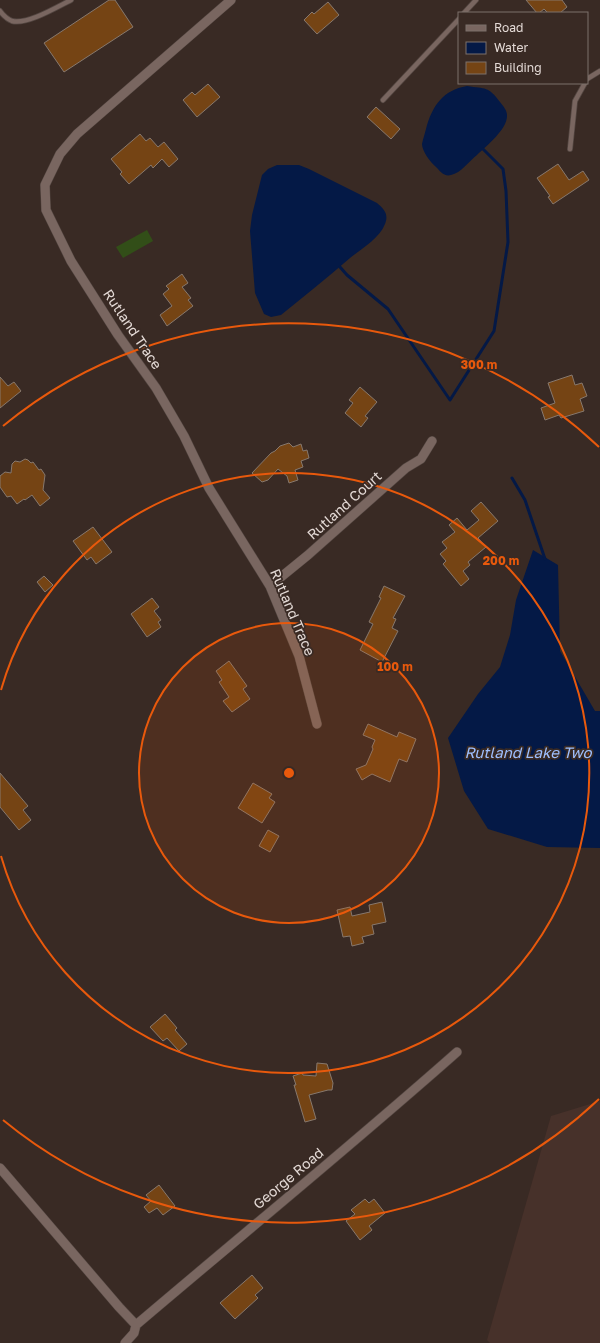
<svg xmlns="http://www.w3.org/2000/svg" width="600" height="1343" viewBox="0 0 600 1343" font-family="'Golos Text',sans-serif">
<rect width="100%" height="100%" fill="#392a24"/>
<path fill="#47312a" d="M600,1101V1343H490L487,1340L551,1116Z"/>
<path fill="#324e18" d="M147,230L153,241L123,258L116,247Z"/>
<path fill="#041946" d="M467,86C486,89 488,86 500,102C503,106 507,110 507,115C508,129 486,146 477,155C469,161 461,173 451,175C444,177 440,171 436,167C430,162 422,151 422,144C423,139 425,133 426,129C432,106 443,90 467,86Z
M277,165H299L309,169L377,203C384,209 389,214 385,224C380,238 361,249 350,258C327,278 304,296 281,315L271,317L264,314L255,293L250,231L252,215L262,175L268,169Z
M533,550L558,565L560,651L595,711H600V848L547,847L488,829L464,791L448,738L478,694L500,667L510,635L516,600Z"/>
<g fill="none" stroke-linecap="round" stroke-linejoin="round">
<path stroke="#041946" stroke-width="3" d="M340,267L347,275L388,309L450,400L494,331L508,242L506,191L503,169L483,149
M512,478L525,500L545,559"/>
</g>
<path fill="#754414" stroke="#87786d" d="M109,0H115L133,27L64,72L44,43Z
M526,0H562L567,7L560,13H548L544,9L539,13H537Z
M328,2L339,15L317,34L304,20L312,12L314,14Z
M208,84L220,97L197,117L183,100L192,92L195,95Z
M376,107L400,129L391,139L367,117Z
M140,134L146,141L150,138L158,147L164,142L178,159L169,167L162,159L153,168L151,165L129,184L120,174L122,172L111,159Z
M558,164L569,180L583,171L589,180L553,204L548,197L550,196L537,178Z
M182,274L188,283L182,287L191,298L188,300L193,306L167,326L160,315L172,306L163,294L169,289L166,286Z
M572,375L575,385L582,383L587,396L580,399L584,411L561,418L559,415L545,420L541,408L555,403L548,383Z
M0,377L8,386L14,382L21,391L0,408Z
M360,387L377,402L365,416L368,418L361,427L345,413L353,403L349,400Z
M289,443L293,447L301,444L303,451L307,450L309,458L301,461L303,467L295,470L298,480L289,483L287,476L278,469L268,480L262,482L252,473L271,453L275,451L280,446Z
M25,459L28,460L31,463L33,462L39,470L41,469L45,475L43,490L50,498L40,506L32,495L25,500L24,499L17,504L11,496L7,497L0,487V476L5,472L11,473L12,464L15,461L20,462Z
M481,502L498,521L478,538L486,547L468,562L470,565L463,571L469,579L461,586L443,564L446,561L440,554L447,548L442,542L455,532L449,525L457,518L467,530L479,520L471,511Z
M93,527L112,552L96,564L91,557L87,560L73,541Z
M44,576L53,585L45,592L37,582Z
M384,586L405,596L393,618L396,619L392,628L398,631L382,662L360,650L373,624L369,622L381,598L379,597Z
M152,598L159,607L154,611L161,620L158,622L161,627L147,637L131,614Z
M229,661L247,686L243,689L250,699L232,712L223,701L229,697L219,682L222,680L216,671Z
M368,724L397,737L399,732L416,739L407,762L399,759L390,782L372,774L362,780L356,769L366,765L373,749L372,747L375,740L363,735Z
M0,773L28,806L23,810L31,820L19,830L0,807Z
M253,783L272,794L269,798L275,802L262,823L238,808Z
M268,830L279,836L270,852L259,846Z
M382,902L386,922L372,925L374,934L362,937L364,943L352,946L350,936L343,937L337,910L350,907L352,916L370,912L369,905Z
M165,1014L177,1028L175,1030L187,1044L179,1051L167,1038L163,1041L150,1027Z
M317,1063L327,1064L333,1083L332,1090H328L309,1095L316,1119L305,1122L294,1085H296L293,1076L302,1073L303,1075L316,1076Z
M159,1185L175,1206L163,1215L157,1208L149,1213L144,1207L151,1201L146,1195Z
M365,1199L369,1203L374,1199L385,1213L369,1226L372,1230L360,1240L346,1221L355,1214L351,1210Z
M252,1275L263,1288L255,1295L258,1298L235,1319L220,1303Z"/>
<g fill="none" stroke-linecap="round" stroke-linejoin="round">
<defs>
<path id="lane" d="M0,11C3,15 7,19 12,21C27,25 57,7 71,0
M464,13L476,0
M587,79L600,71
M383,100L459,19
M570,149L575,101L585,83"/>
<path id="street" d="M231,0L77,134L60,154L45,185L46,210L71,261L118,335L156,388L184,436L209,488L270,586L299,656L317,724
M270,586L308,555L406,468L421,459L432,441
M0,1168L119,1307L136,1325L134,1333L125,1343
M136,1325C243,1234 352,1145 457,1052"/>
</defs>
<use href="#lane" stroke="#534641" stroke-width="6"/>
<use href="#street" stroke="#534641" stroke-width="10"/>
<use href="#lane" stroke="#796660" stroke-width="4.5"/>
<use href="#street" stroke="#796660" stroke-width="9"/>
</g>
<circle cx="289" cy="773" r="150" fill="#e8590c" fill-opacity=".12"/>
<g fill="none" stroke="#e8590c" stroke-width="2">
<circle cx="289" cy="773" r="150"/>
<path d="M1 690A300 300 0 1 1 1 856"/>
<path d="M599 1099A450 450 0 0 1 3 1120M3 426A450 450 0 0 1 599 447"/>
</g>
<g text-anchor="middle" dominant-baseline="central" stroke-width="3.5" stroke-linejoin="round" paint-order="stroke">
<g font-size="14" fill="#e4dad6" stroke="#392a24">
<text transform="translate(133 329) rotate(56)">Rutland Trace</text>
<text transform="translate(344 505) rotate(-42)">Rutland Court</text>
<text transform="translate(293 612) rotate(67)">Rutland Trace</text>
<text transform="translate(288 1178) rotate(-40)">George Road</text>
</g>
<g font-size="15" font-style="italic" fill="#9ebffe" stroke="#392a24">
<text x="528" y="752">Rutland Lake Two</text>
</g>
</g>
<circle cx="289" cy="773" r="6" fill="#e8590c" stroke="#392a24" stroke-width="2"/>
<g font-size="12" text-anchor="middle" font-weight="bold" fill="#e8590c" stroke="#392a24" stroke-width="3.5" stroke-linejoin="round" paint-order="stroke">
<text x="479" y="369">300 m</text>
<text x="501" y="565">200 m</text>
<text x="395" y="671">100 m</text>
</g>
<rect x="458" y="12" width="130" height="72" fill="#392a24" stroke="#7d706b"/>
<rect x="466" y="25" width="20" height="6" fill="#796660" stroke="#7d706b"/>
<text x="494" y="32" font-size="12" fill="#e4dad6">Road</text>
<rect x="466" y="42" width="20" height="12" fill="#041946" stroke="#7d706b"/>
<text x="494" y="52" font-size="12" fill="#e4dad6">Water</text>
<rect x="466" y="62" width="20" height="12" fill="#754414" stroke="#7d706b"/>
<text x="494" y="72" font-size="12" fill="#e4dad6">Building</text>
</svg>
